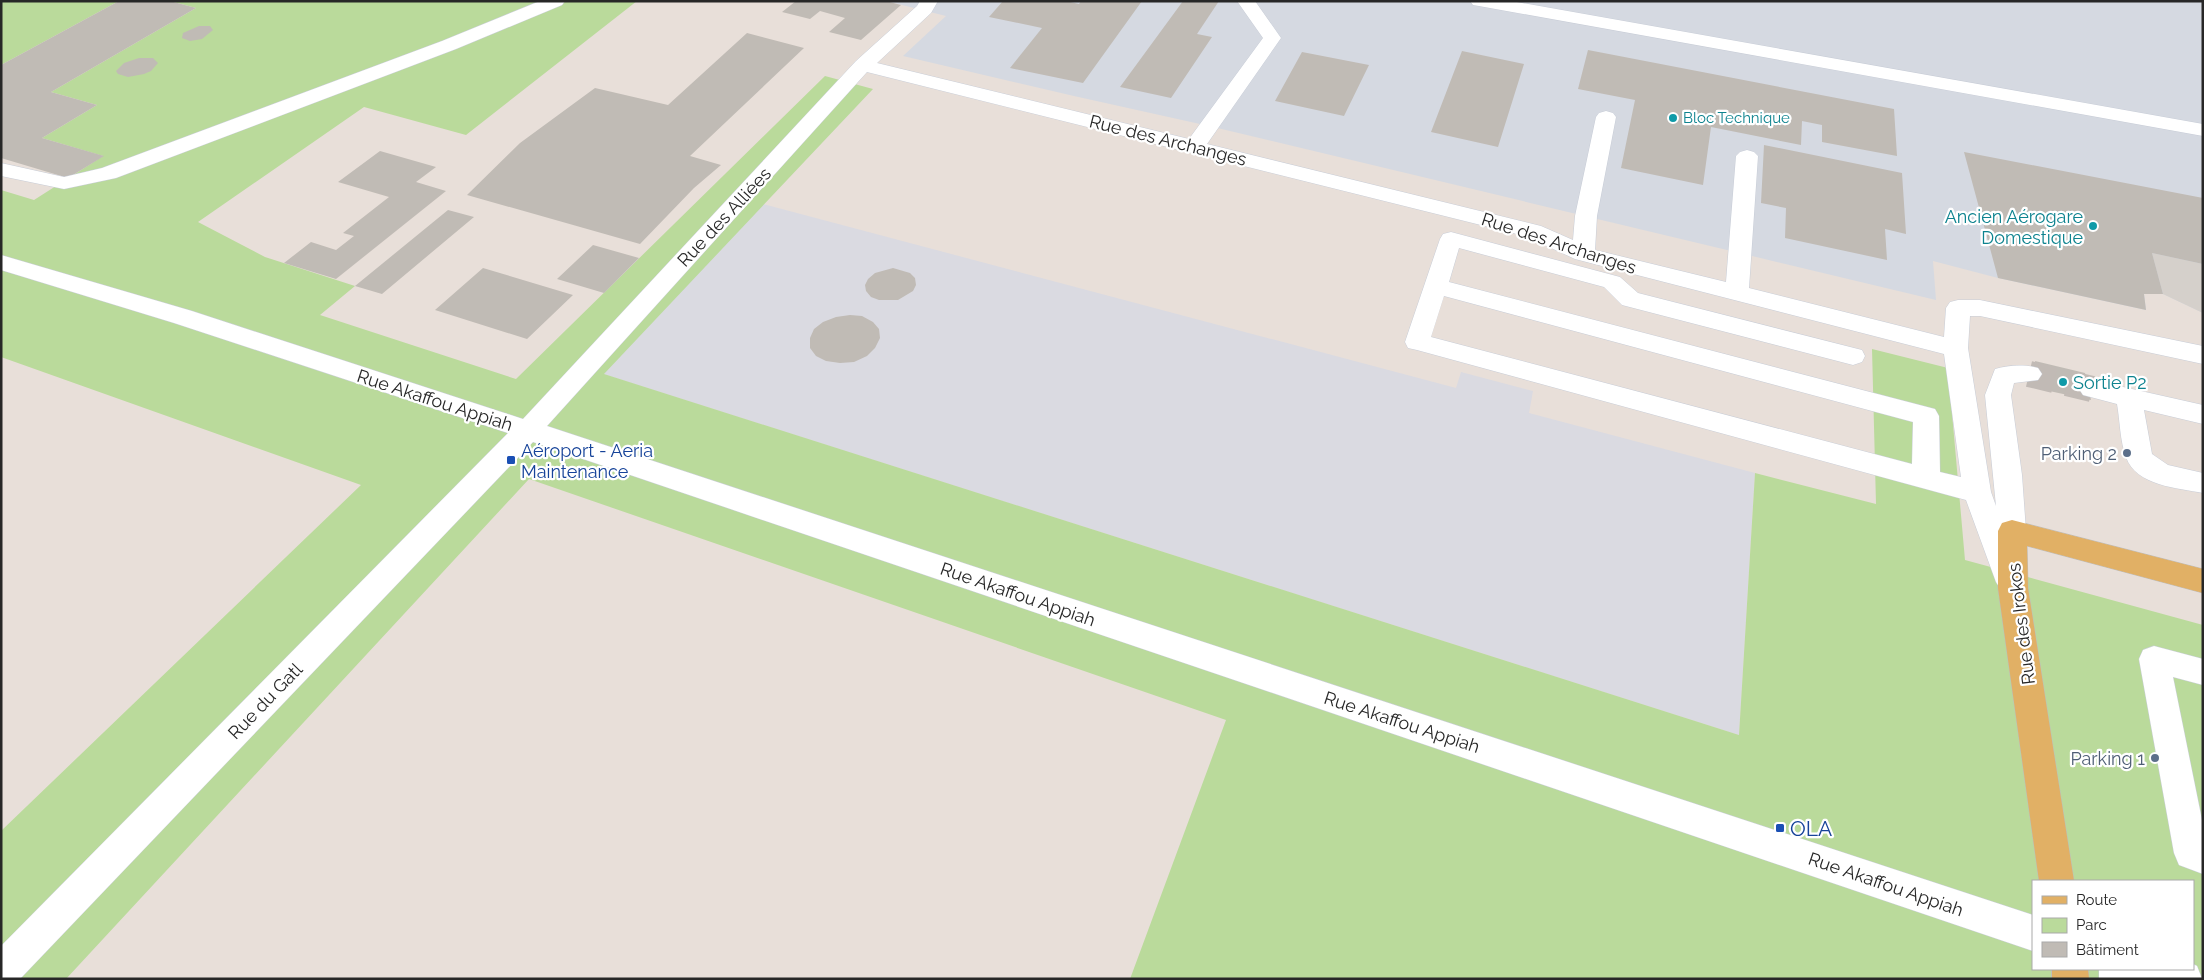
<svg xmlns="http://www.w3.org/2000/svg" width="2204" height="980" viewBox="0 0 2204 980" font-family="Raleway,sans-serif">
<rect width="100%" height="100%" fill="#e8dfd9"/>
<path fill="#dadae1" d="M763,204L1456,388L1461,372L1533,391L1529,413L1755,473L1739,735L603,374Z"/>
<path fill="#d5d9e1" d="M886,1H2203V313L2163,294H2144L2146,310L1998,278L1933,261L1936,300L1209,126L1074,96L903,56L946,16Z"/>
<path fill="#bada9b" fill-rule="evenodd" d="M1,1H119L1,65Z
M170,1H637L466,135L364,107L198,222L265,257L355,286L320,315L516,379L825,76L873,89L604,374L1739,735L1755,473L1876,504L1872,349L1948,368L1965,560L2203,625V979H1130L1226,720L529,479L66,979H1V831L361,485L1,357V190L34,200L103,156L42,138L97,105L51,92L196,8ZM2033,881H2193V969H2033Z"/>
<path fill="#d5d0cb" d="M2152,253L2203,264V313L2163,294Z"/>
<path fill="#c0bbb5" d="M119,1H170L196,8L51,92L97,105L42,138L104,156L68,178L1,158V65Z
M796,1H886L901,5L861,40L829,32L845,18L820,11L810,19L782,12Z
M1003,1H1066L1079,4L1081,1H1142L1083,83L1010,68L1042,28L989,17Z
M1183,1H1219L1197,34L1212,37L1171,98L1120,87Z
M199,26H210L213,30L202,39L190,41L182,38L183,33Z
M747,33L804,48L690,156L721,165L694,188L640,244L467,195L520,143L595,88L668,105Z
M1588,50L1894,109L1897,156L1822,142V125L1802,121L1801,145L1711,127L1703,185L1621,168L1635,100L1578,89Z
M1462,51L1524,64L1498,147L1431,132Z
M1302,52L1369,65L1344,116L1275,101Z
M139,58H153L158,63L151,71L144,74L128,77L118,74L116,71L124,63Z
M1764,145L1902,173L1906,234L1885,229L1887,260L1785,238L1786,208L1761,203Z
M380,151L436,167L416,182L446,191L336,279L284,263L311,242L336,250L354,236L343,233L389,197L338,182Z
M1964,152L2203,198V264L2152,253L2163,294H2144L2146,310L1998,278Z
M448,210L474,217L382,294L355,286Z
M593,245L639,258L604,293L557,279Z
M483,268L573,295L527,339L435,310Z
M893,268L910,273L915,278L916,285L913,291L898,300H879L871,297L866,291L865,285L868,279L875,273Z
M850,315L862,316L873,322L879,329L880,338L875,348L867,356L854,362L840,363L826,361L816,356L810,348V338L814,329L823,322L836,317Z
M2035,361L2085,373L2091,400L2040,389Z"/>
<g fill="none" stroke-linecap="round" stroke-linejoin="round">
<path stroke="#c1bab5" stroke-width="26" stroke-dasharray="26 13" stroke-linecap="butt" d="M2029,374L2092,389"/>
<defs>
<path id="minor" d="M540,1H565L562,5L456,49L116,178L64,189L1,176V163L64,177L102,168L442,41Z
M920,1H938L931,13L877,63L1189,139L1263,38L1237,1H1255L1281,38L1207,144L1541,226L1573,240L1575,216L1596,117L1599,113L1606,111L1613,113L1616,117L1597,216L1595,250L1726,282L1736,156L1740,152L1747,150L1754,152L1758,156L1749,288L1944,337L1946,308L1950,302L1958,300H1980L2203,346V364L1980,316H1970L1968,348L1991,492L1996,506L1985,395L1995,369C2009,365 2024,364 2038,368L2042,374L2038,380L2014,383L2011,395L2022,475L2026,531L2022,539L2010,541L2026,582L2021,590L2011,594L2001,590L1996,582L1966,500L1417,350L1408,348L1405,342L1440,239L1443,234L1451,232L1620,277L1638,293L1862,350L1865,356L1862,362L1853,365L1622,305L1604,287L1459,248L1449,282L1935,409L1939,416L1940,472L1961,477L1944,354L1575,259L1525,236L867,72L547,426L2033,915V951L533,442L20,979H1V946L508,433L174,323L1,270V255L192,311L523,419L856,61L917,6ZM1444,296L1913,422L1912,464L1431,337Z
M1470,1H1511L2203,124V136L1479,6L1473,5Z
M2092,380L2203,405V424L2144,410L2152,454L2168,465L2203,473V493C2178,488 2136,486 2126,457C2120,441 2120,421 2117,404L2083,395L2079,389L2083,383Z
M2154,646L2203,659V685L2173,677L2203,825V874L2179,865L2174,853L2139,659L2143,650Z
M2193,964L2197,966L2202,979H2099V969H2193Z"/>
<path id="major" d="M2012,520L2203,569V593L2027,546L2028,588L2074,881H2039L1998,588V531L2002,523Z
M2052,969H2088L2089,979H2052Z"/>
</defs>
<use href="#minor" stroke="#c8cdd7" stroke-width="1"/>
<use href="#major" stroke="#bebebe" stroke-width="1"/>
<use href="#minor" fill="#fff" fill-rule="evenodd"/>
<use href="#major" fill="#e1b065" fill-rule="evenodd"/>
</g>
<g fill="#0f9aa8" stroke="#fff" stroke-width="2">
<circle cx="1673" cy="118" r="5"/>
<circle cx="2093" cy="226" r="5"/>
<circle cx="2063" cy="382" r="5"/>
</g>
<g fill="#5c6f8a" stroke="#fff" stroke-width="2">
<circle cx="2127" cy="453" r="5"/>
<circle cx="2155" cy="758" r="5"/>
</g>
<g fill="#1a4fb4" stroke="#fff" stroke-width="2">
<rect x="506" y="455" width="10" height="10" rx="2.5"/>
<rect x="1775" y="823" width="10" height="10" rx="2.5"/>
</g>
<g text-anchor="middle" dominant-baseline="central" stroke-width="4.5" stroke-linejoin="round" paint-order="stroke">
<g font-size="15" fill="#0d838f" stroke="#fff" text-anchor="start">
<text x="1683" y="118">Bloc Technique</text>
</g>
<g font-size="18" fill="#272727" stroke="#fff">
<text transform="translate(1168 140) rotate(14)">Rue des Archanges</text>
<text transform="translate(724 217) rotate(-47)">Rue des Alliées</text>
<text transform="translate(1559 243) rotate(18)">Rue des Archanges</text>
<text transform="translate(435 400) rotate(18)">Rue Akaffou Appiah</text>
<text transform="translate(1018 594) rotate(19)">Rue Akaffou Appiah</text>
<text transform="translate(2021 624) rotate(-97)">Rue des Irokos</text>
<text transform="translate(265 701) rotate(-46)">Rue du Gatl</text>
<text transform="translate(1402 722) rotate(18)">Rue Akaffou Appiah</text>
<text transform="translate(1886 884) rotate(19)">Rue Akaffou Appiah</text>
</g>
<g font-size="18" fill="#0d838f" stroke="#fff" text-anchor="end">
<text x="2083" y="216">Ancien Aérogare<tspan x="2083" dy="21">Domestique</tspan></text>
<text x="2073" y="382" text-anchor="start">Sortie P2</text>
</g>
<g font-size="18" fill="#164399" stroke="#fff" text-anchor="start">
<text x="521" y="450">Aéroport - Aeria<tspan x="521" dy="21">Maintenance</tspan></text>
</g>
<g font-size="18" fill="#4e5e75" stroke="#fff" text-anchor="end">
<text x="2117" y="453">Parking 2</text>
<text x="2145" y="758">Parking 1</text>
</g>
<g font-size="21" fill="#164399" stroke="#fff" text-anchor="start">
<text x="1790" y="828">OLA</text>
</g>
</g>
<rect width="2204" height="980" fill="none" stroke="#272727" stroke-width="5"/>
<rect x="2032" y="880" width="162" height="90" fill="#ffffff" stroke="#a9a9a9"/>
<rect x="2042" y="896" width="25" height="8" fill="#e1b065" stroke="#a9a9a9"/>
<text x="2076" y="905" font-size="15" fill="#272727">Route</text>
<rect x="2042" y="918" width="25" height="15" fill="#bada9b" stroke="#a9a9a9"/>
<text x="2076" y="930" font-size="15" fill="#272727">Parc</text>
<rect x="2042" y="942" width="25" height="15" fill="#c0bbb5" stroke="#a9a9a9"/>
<text x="2076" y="955" font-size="15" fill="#272727">Bâtiment</text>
</svg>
